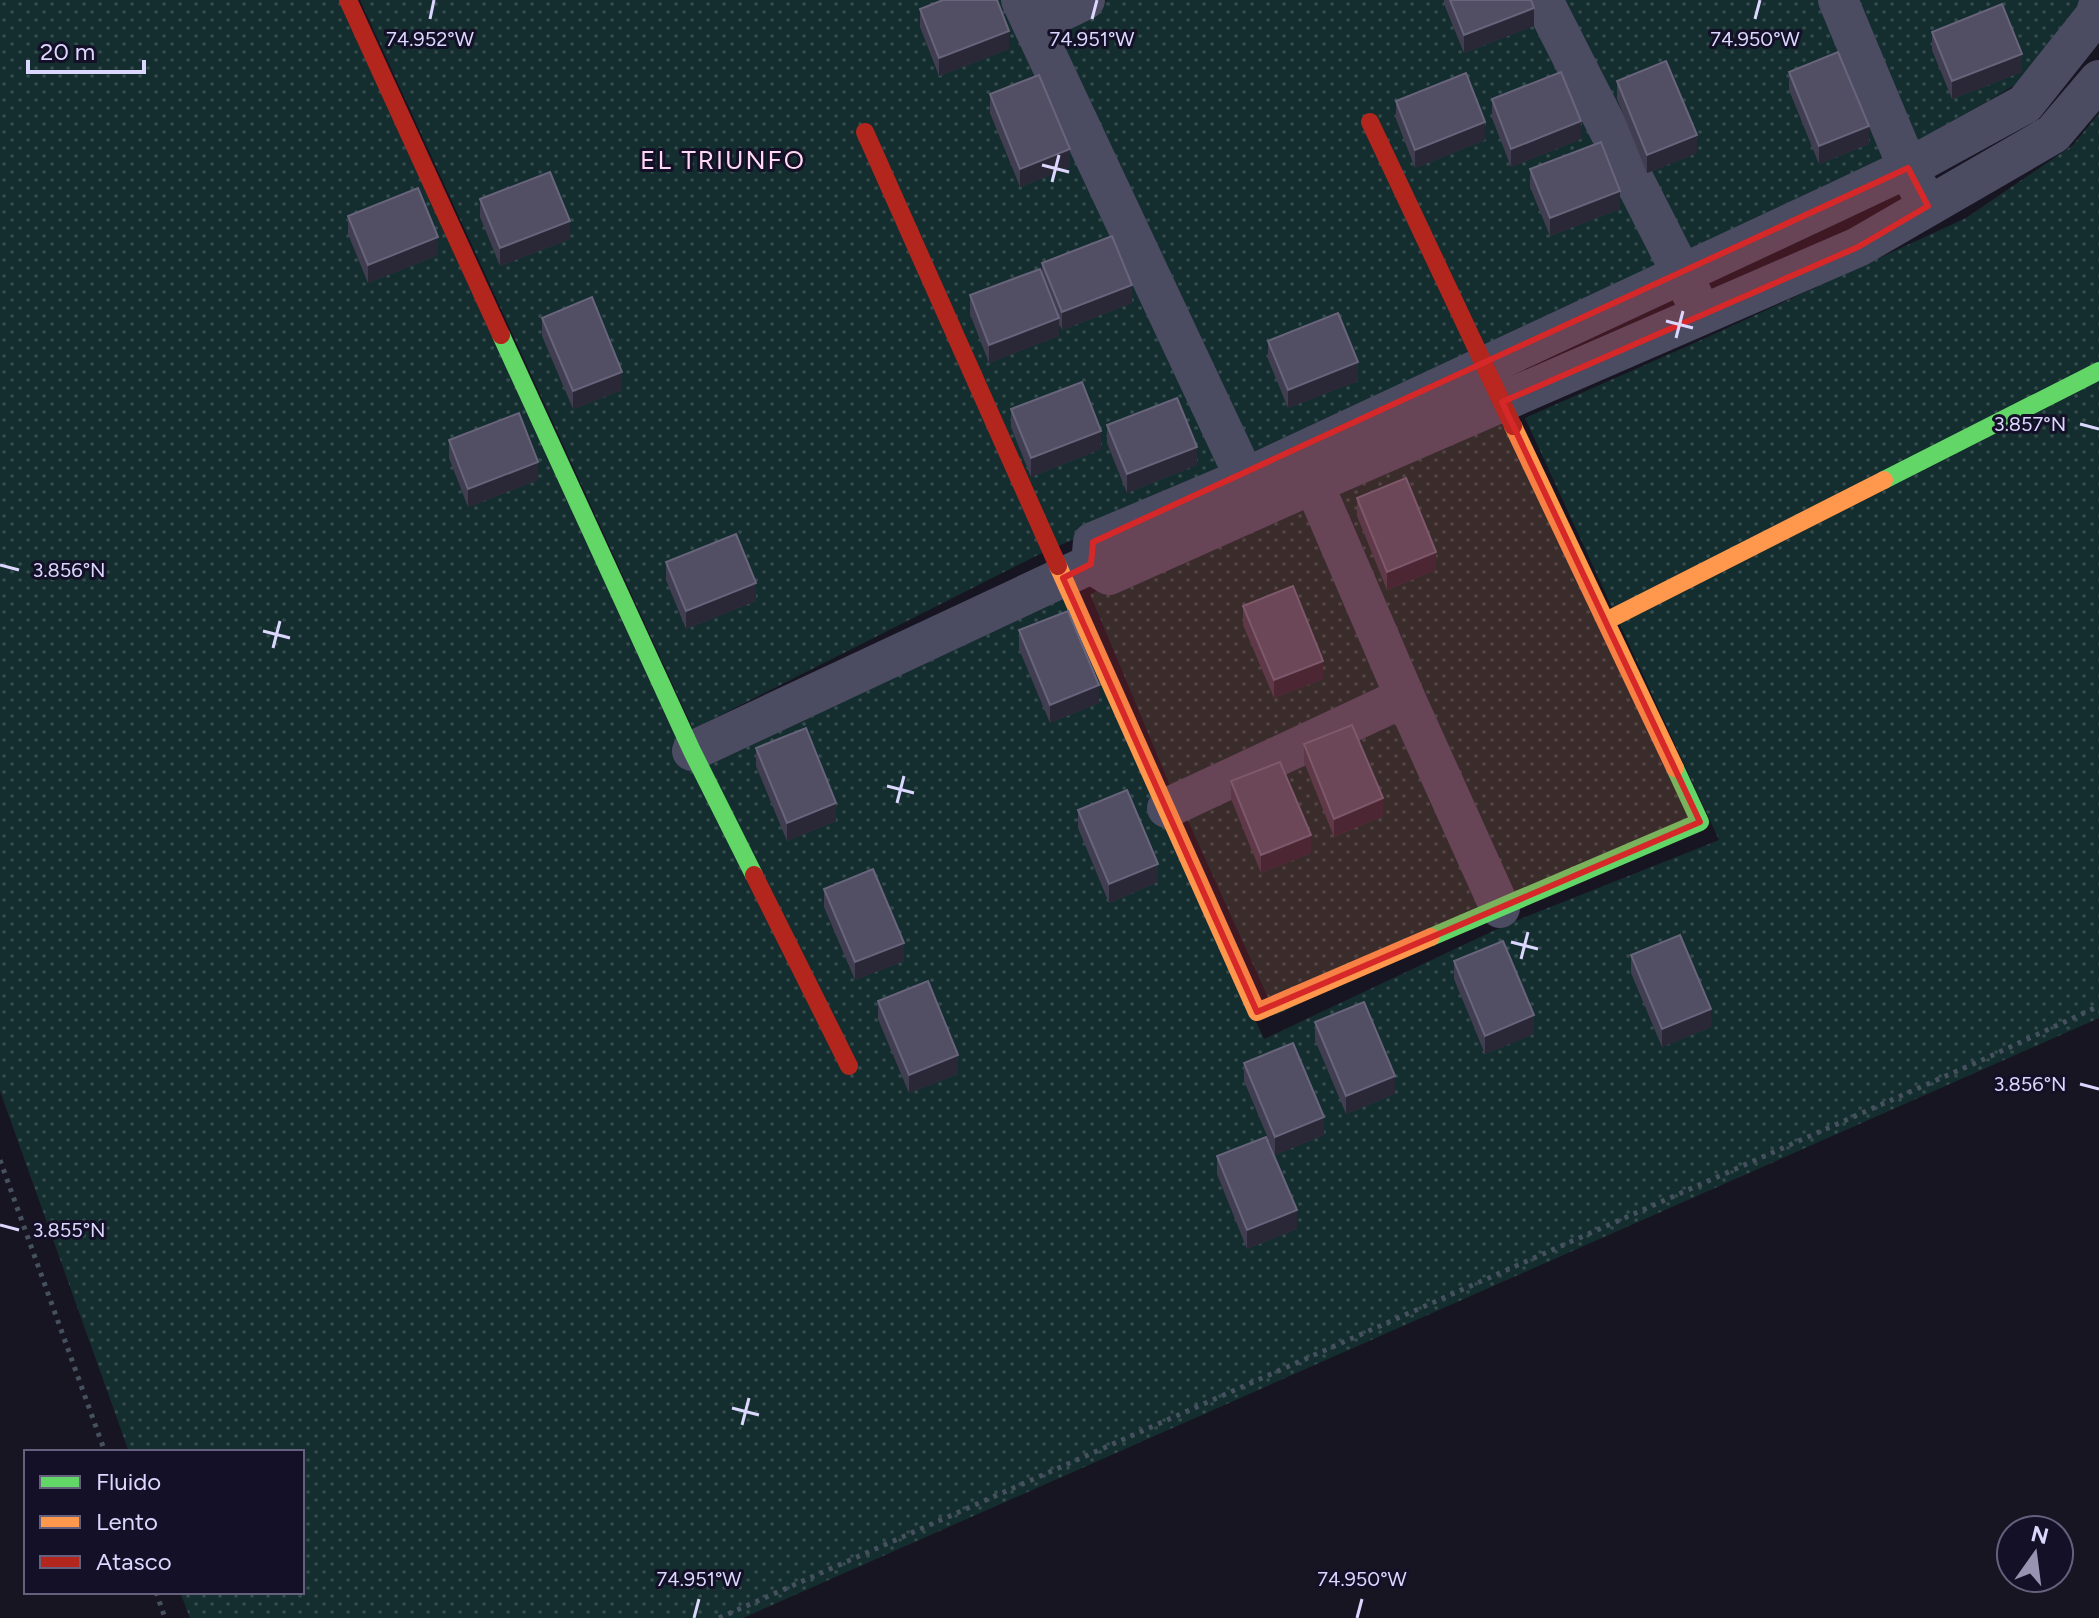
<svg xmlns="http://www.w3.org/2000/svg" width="2099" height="1618" viewBox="0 0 2099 1618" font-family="Figtree,sans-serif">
<defs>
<pattern id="grass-dots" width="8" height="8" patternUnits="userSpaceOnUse" patternTransform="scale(2)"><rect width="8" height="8" fill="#142d2e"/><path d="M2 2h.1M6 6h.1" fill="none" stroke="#364b4d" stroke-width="1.8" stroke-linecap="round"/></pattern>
</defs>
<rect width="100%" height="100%" fill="#181522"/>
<path fill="url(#grass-dots)" d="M0,0H340L705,756L1059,590L1264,1039L1510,923L1719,840L1525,418L1701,340L1966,218L2073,145L2099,113V1018L743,1618H190L180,1592H302V1452H129L0,1091Z
M360,0H1008L1228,471L1038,555L693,729Z
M1108,0H1532L1665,263L1247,463L1048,29Z
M1552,0H1826L1896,156L1683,256Z
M1849,0H2085L2018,83L1912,148Z
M1506,419L1699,831L1511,899L1340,494Z
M1307,497L1396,692L1174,795L1090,594Z
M1402,709L1493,911L1276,1015L1184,812Z"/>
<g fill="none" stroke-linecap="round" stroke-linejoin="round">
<path stroke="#46515f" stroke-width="5" stroke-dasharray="4 6" stroke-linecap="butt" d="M0,1160L105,1452
M156,1592L165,1618
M719,1618L1982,1060L2099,1006"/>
<path stroke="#4b4b62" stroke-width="40" d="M1021,0L1245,478
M1543,0L1693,296
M1838,0L1908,168L1920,191
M1033,25L1085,0
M1304,461L1405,697L1500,908
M1091,564L1093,542L1245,478L1834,203L1908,168L2025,104L2095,16L2099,3
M1091,564L1109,575L1313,484L1858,247L2053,134L2099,80
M692,751L1091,564
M1167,808L1405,697"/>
<path stroke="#63d668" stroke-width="18" d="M501,335L692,751L754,875
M1884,480L2099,371
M1431,937L1700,822L1675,768"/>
<path stroke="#ff974d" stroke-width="18" d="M1513,426L1675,768
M1058,566L1257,1012L1431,937
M1606,621L1884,480"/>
<path stroke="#b3261e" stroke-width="18" d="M348,0L501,335
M1370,122L1513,426
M865,132L1058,566
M754,875L849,1066"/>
</g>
<path fill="#423e51" d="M1444,0H1531L1534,26L1464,53L1444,4Z
M920,9L1009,49L939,76L920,27Z
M1932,32L2022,72L1952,99L1932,50Z
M1789,72L1869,144L1819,164L1789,90Z
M1617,81L1697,153L1647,173L1617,99Z
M990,94L1070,167L1020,187L990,113Z
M1492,99L1581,139L1511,167L1492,118Z
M1396,101L1485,140L1415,168L1396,119Z
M1530,169L1620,209L1550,236L1530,187Z
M480,199L570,239L500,266L480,217Z
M348,216L438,255L368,283L348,234Z
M1042,263L1132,303L1062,330L1059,323V336L989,363L970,314V295L1042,275Z
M542,318L622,390L573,409L542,336Z
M1268,341L1358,381L1288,408L1268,359Z
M1011,409L1101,449L1031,477L1011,427Z
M1107,425L1197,465L1127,493L1107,443Z
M449,440L538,480L468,507L449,458Z
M1357,498L1436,570L1387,590L1357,516Z
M666,562L756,601L686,629L666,580Z
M1243,606L1323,679L1274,698L1243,625Z
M1019,630L1099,703L1050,723L1019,649Z
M1304,744L1383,816L1334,837L1304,762Z
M756,748L836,821L787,841L756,766Z
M1231,781L1311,853L1261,873L1231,799Z
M1078,810L1158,882L1109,903L1078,828Z
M824,889L904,961L855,980L824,907Z
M1631,955L1711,1027L1662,1047L1631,973Z
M1454,961L1534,1034L1485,1054L1454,979Z
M878,1001L958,1074L909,1093L878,1019Z
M1315,1022L1395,1094L1346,1114L1315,1040Z
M1244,1063L1324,1135L1275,1155L1244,1081Z
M1217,1156L1297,1229L1247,1249L1217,1174Z"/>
<path fill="#2a2736" d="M1534,8V26L1464,53V35Z
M1009,31V49L939,76V58Z
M2022,54V72L1952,99V81Z
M1581,121V139L1511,167V149Z
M1485,122V140L1415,168V150Z
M1869,126V144L1819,164V146Z
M1697,135V153L1647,173V155Z
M1070,149V167L1020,187V169Z
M1620,191V209L1550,236V218Z
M570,221V239L500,266V248Z
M438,237V255L368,283V265Z
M1132,285V303L1062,330V312Z
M1059,318V336L989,363V345Z
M1358,362V381L1288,408V390Z
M622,372V390L573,409V391Z
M1101,431V449L1031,477V458Z
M1197,447V465L1127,493V474Z
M538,462V480L468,507V489Z
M1436,552V570L1387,590V572Z
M756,583V601L686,629V611Z
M1323,661V679L1274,698V680Z
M1099,685V703L1050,723V705Z
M1383,798V816L1334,837V819Z
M836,803V821L787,841V823Z
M1311,835V853L1261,873V855Z
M1158,864V882L1109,903V884Z
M904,943V961L855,980V962Z
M1711,1009V1027L1662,1047V1029Z
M1534,1015V1034L1485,1054V1036Z
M958,1055V1074L909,1093V1075Z
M1395,1076V1094L1346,1114V1096Z
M1324,1117V1135L1275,1155V1137Z
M1297,1210V1229L1247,1249V1230Z"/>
<path fill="#524f64" stroke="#68647c" stroke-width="2" d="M943,0H997L1009,31L939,58L920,9Z
M1450,0H1531L1534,8L1464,35Z
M2002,4L2022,54L1952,81L1932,32Z
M1838,52L1869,126L1819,146L1789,72Z
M1666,61L1697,135L1647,155L1617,81Z
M1561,72L1581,121L1511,149L1492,99Z
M1466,73L1485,122L1415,150L1396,101Z
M1039,75L1070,149L1020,169L990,94Z
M1601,142L1620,191L1550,218L1530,169Z
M550,172L570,221L500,248L480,199Z
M418,188L438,237L368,265L348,216Z
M1112,236L1132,285L1062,312L1042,263Z
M1040,269L1059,318L989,345L970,295Z
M592,297L622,372L573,391L542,318Z
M1338,313L1358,362L1288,390L1268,341Z
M1082,382L1101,431L1031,458L1011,409Z
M1177,398L1197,447L1127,474L1107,425Z
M519,413L538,462L468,489L449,440Z
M1406,478L1436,552L1387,572L1357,498Z
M736,534L756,583L686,611L666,562Z
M1293,586L1323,661L1274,680L1243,606Z
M1068,611L1099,685L1050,705L1019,630Z
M1352,725L1383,798L1334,819L1304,744Z
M806,728L836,803L787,823L756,748Z
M1280,762L1311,835L1261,855L1231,781Z
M1127,790L1158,864L1109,884L1078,810Z
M873,869L904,943L855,962L824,889Z
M1680,935L1711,1009L1662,1029L1631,955Z
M1503,941L1534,1015L1485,1036L1454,961Z
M928,981L958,1055L909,1075L878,1001Z
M1364,1002L1395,1076L1346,1096L1315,1022Z
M1293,1043L1324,1117L1275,1137L1244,1063Z
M1266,1137L1297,1210L1247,1230L1217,1156Z"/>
<path fill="#d62828" fill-opacity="0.2" stroke="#d62828" stroke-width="6" stroke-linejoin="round" d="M1908,168L1928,206L1858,247L1502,402L1700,822L1257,1012L1063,578L1091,564L1093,542Z"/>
<path fill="none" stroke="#dbd7fe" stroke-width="3" d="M430,19L434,0M1092,19L1097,0M1755,19L1760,0M1042,165L1069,172M1052,182L1059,155M1666,321L1693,328M1676,338L1683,311M2080,424L2099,429M0,565L19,570M263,631L290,638M273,648L280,621M887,786L914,793M897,803L904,776M1511,942L1538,949M1521,959L1528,932M2080,1084L2099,1089M0,1225L19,1230M732,1408L759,1415M742,1425L749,1398M694,1618L699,1599M1357,1618L1362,1599"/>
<g text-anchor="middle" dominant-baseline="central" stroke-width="6" stroke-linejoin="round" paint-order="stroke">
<g font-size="26" letter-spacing="2" fill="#fed9f1" stroke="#141027">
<text x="723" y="160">EL TRIUNFO</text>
</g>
</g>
<g font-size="20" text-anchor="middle" fill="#dbd7fe" stroke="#141027" stroke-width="6" stroke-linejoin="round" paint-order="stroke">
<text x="430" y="46">74.952°W</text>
<text x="1092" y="46">74.951°W</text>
<text x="1755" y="46">74.950°W</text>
<text x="2030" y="431">3.857°N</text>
<text x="69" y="577">3.856°N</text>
<text x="2030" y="1091">3.856°N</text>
<text x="69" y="1237">3.855°N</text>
<text x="699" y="1586">74.951°W</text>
<text x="1362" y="1586">74.950°W</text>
</g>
<rect x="24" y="1450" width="280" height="144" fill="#141027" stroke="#64607d" stroke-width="2"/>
<rect x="40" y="1476" width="40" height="12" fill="#63d668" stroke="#64607d" stroke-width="2"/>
<text x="96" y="1490" font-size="24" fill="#dbd7fe">Fluido</text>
<rect x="40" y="1516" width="40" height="12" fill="#ff974d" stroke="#64607d" stroke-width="2"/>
<text x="96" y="1530" font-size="24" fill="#dbd7fe">Lento</text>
<rect x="40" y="1556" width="40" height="12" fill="#b3261e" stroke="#64607d" stroke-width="2"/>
<text x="96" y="1570" font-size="24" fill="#dbd7fe">Atasco</text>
<g transform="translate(2035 1554) rotate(14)"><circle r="38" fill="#141027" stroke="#64607d" stroke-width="2"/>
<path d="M0-6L14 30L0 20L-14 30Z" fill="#9793b1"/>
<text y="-12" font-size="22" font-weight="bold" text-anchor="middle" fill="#dbd7fe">N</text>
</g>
<path d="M28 60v12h116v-12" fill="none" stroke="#dbd7fe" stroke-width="4"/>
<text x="40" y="60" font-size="24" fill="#dbd7fe" stroke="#141027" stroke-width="6" paint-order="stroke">20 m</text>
</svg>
